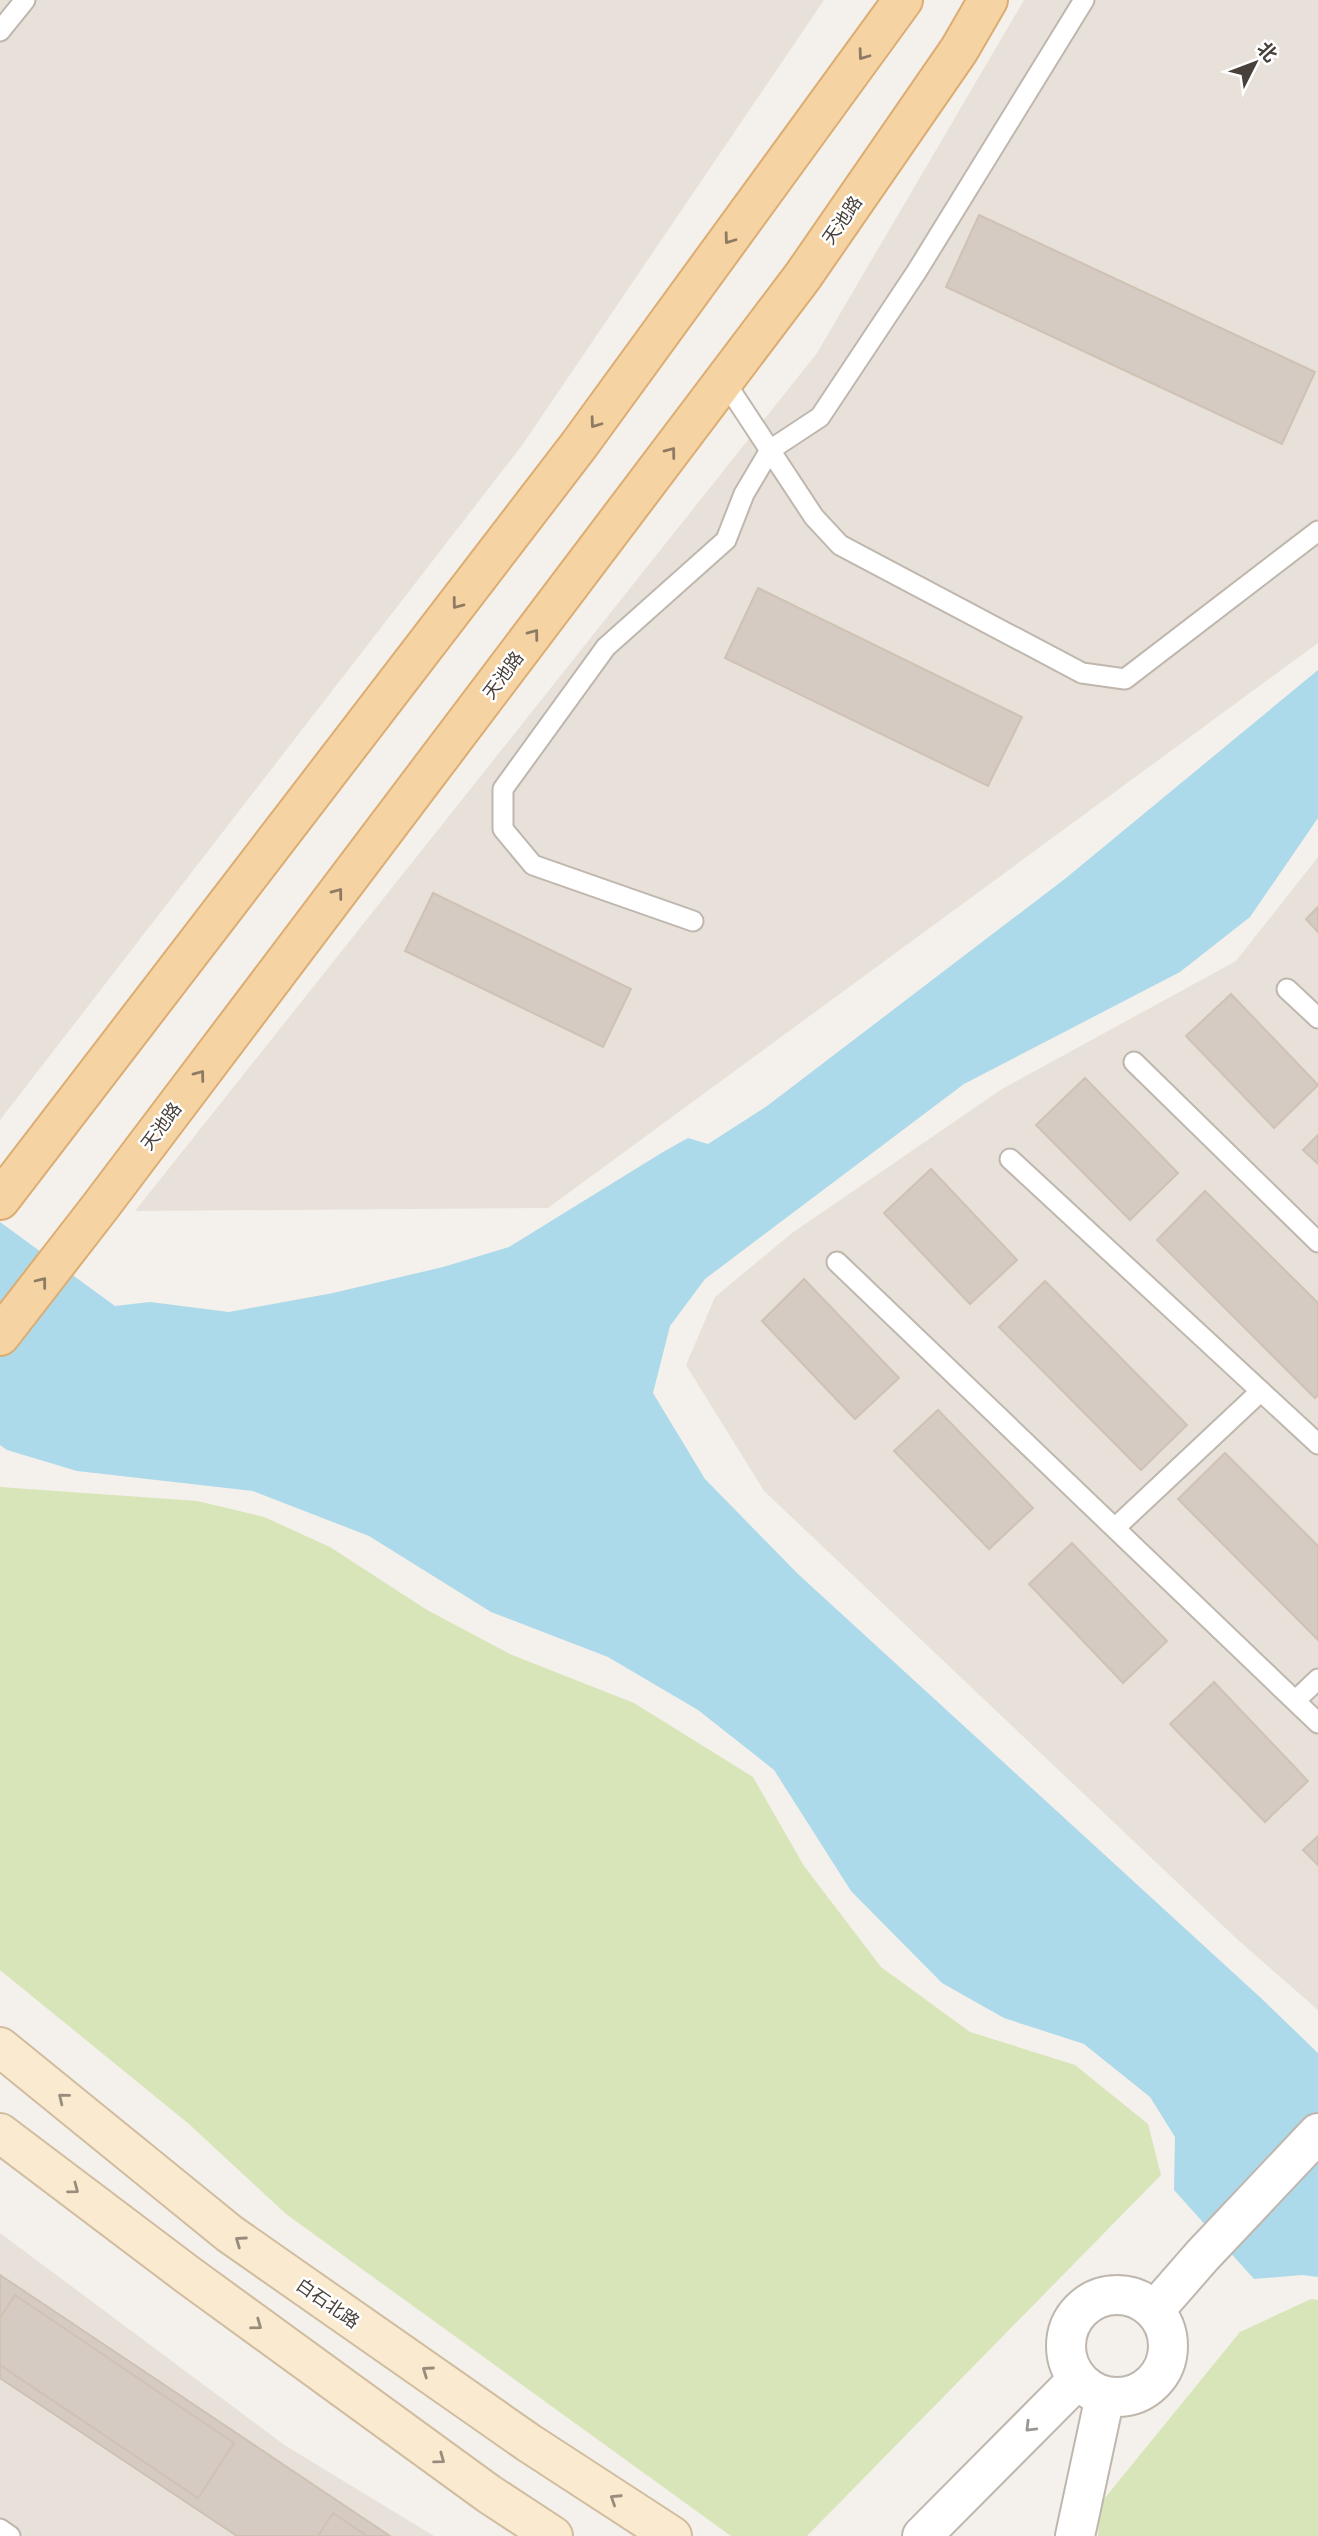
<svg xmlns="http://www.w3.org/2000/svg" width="1318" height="2536" viewBox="0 0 1318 2536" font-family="'Titillium Web','Noto Sans SC',sans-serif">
<rect width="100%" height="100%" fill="#f4f0eb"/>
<path fill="#e8e1da" d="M0,0H824L523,444L0,1120Z
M1024,0H1318V643L548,1208L135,1211L817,353Z
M1318,857V2010L1238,1940L764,1491L686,1365L715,1297L792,1233L1002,1089L1236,961Z
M0,2233L286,2446L434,2536H0Z"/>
<path fill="#d7e5b8" d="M0,1487L197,1501L264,1517L330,1547L427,1610L512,1655L634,1703L753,1777L804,1866L881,1967L970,2032L1075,2065L1148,2124L1161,2175L807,2536H731L286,2214L189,2124L0,1970Z
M1311,2299L1318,2300V2536H1098L1100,2504L1240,2332Z"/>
<path fill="#addaeb" d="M1318,670V818L1250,917L1180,972L964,1084L705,1279L670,1326L653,1393L705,1479L798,1574L1262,1999L1318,2053V2277L1302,2275L1254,2279L1174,2190L1175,2137L1150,2097L1084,2044L1004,2018L942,1983L851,1891L774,1770L698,1710L608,1657L491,1612L369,1536L253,1491L77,1471L7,1450L0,1445V1222L115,1306L150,1302L229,1312L333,1293L443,1267L509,1247L663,1152L688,1138L708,1144L767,1106L1066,878Z"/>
<path fill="#d5cbc2" stroke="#cfc2b5" stroke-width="2" d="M979,215L1315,372L1282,444L946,287Z
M758,588L1022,717L988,786L725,658Z
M433,893L631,989L603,1047L405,951Z
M1318,907V932L1306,919Z
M1231,994L1318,1085L1274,1128L1186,1036Z
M1085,1078L1178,1173L1130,1220L1036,1125Z
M1318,1135V1164L1303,1150Z
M931,1169L1017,1260L970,1304L884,1213Z
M1205,1191L1318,1303V1395L1315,1398L1157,1240Z
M804,1279L899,1378L855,1419L762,1321Z
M1045,1281L1187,1425L1141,1470L999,1327Z
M938,1410L1033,1508L989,1549L894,1451Z
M1225,1453L1318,1546V1640L1178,1499Z
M1072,1543L1167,1641L1123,1683L1029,1584Z
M1214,1682L1308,1781L1265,1822L1170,1724Z
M1318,1836V1865L1303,1850Z
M0,2275L390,2536H237L0,2378Z
M15,2295L234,2443L198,2498L0,2365V2318Z
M333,2513L367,2536H318Z"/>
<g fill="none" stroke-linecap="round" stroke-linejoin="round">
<defs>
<path id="service" d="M0,31L25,0
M725,382L814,517L840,545L1082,673L1125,679L1318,531
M693,921L533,865L503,829V789L606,647L726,540L744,494L770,450L820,417L917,271L1084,0
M1287,989L1318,1018
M1134,1062L1318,1242
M1010,1159L1318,1444
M837,1262L1318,1723
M1115,1528L1261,1391
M1295,1701L1318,1679
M0,2529L10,2536"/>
<path id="minor" d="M1066 2346a51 51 0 1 1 102 0a51 51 0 1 1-102 0Z
M1154,2311L1202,2256L1318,2133
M922,2536L1078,2379
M1075,2536L1105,2396"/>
<path id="secondary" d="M0,2047L230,2234L529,2443L672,2536
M0,2133L188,2275L489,2494L553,2536"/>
<path id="primary" d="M0,1200L579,445L903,0
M0,1336L100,1207L803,276L959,50L988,0"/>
</defs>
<use href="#service" stroke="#bfb7ae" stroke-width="23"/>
<use href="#minor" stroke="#bfb7ae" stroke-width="42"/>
<use href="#secondary" stroke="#d0bc9f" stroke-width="42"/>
<use href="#primary" stroke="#dbad73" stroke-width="42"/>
<use href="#service" stroke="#fff" stroke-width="19"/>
<use href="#minor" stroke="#fff" stroke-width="38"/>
<use href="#secondary" stroke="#faeacf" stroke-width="38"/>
<use href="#primary" stroke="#f6d3a2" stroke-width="38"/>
</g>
<defs><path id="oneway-chevron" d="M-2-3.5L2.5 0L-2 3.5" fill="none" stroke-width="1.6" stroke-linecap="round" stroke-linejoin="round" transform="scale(1.75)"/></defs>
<g stroke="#8e7b64">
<use href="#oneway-chevron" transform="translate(863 55) rotate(126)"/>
<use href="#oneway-chevron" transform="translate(729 239) rotate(126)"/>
<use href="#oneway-chevron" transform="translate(595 423) rotate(126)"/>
<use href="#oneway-chevron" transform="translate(671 452) rotate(-53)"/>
<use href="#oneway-chevron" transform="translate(457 604) rotate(127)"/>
<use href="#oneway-chevron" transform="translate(534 634) rotate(-53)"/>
<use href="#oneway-chevron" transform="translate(338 893) rotate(-53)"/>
<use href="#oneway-chevron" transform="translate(200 1075) rotate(-53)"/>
<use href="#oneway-chevron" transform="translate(42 1282) rotate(-52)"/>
</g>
<g stroke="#988c7d">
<use href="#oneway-chevron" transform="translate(63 2098) rotate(-141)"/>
<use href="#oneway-chevron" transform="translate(74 2189) rotate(37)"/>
<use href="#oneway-chevron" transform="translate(240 2241) rotate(-145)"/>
<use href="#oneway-chevron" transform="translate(257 2325) rotate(36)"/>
<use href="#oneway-chevron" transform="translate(427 2371) rotate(-145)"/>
<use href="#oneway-chevron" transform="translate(440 2459) rotate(36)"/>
<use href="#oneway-chevron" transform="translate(615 2499) rotate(-147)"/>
</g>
<use stroke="#9a9693" href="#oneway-chevron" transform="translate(1030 2427) rotate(135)"/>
<g text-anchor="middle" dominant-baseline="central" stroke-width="5" stroke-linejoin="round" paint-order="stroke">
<g font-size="18" fill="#48403a" stroke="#fff">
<text transform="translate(842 220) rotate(-55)">天池路</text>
<text transform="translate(503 675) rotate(-53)">天池路</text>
<text transform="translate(161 1126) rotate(-53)">天池路</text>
<text transform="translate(328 2303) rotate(35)">白石北路</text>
</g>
</g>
<g transform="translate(1255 63) rotate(48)" stroke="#ffffff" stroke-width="5" paint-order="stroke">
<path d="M0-5L12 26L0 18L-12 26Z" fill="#48403a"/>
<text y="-10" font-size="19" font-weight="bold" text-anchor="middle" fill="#48403a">北</text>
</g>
</svg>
